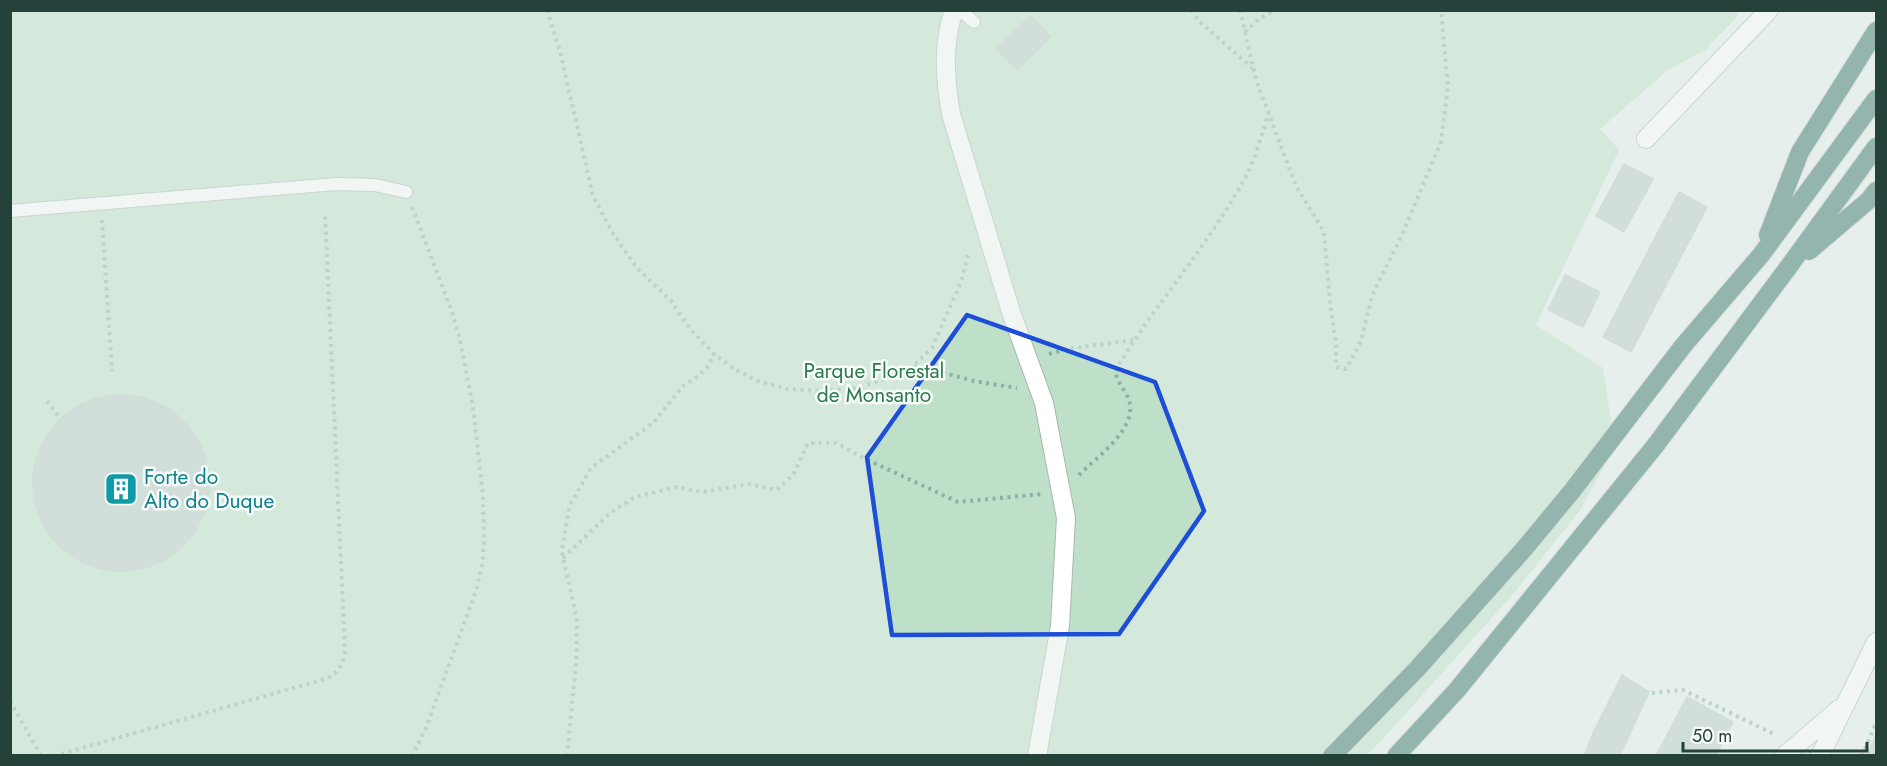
<svg xmlns="http://www.w3.org/2000/svg" width="1887" height="766" viewBox="0 0 1887 766" font-family="Jost,sans-serif">
<rect width="100%" height="100%" fill="#e6efeb"/>
<path fill="#bfe0c8" d="M10,11H1738L1736,18L1705,50L1668,70L1600,129L1619,150L1536,325L1603,368L1615,447L1579,512L1514,593L1381,741L1366,756L11,755Z"/>
<path fill="#bbcac4" stroke="#b8c9c2" stroke-width="1.5" d="M1030,16L1051,37L1017,70L996,49Z
M1624,164L1653,179L1624,232L1596,216Z
M1679,192L1707,207L1631,352L1603,337Z
M1565,275L1600,292L1583,327L1548,310Z
M33 483a88 88 0 1 1 176 0a88 88 0 1 1-176 0Z
M1622,675L1649,692L1624,747L1593,733Z
M1687,697L1733,722L1716,756H1660L1657,754Z
M1593,733L1624,747L1620,756H1584Z
M1876,734V756H1867Z"/>
<g fill="none" stroke-linecap="round" stroke-linejoin="round">
<defs>
<path id="lane" d="M960,10L974,22
M10,211L336,184L375,185L406,192"/>
<path id="street" d="M954,10C942,45 945,78 951,114L1012,315L1044,403L1066,518L1060,626L1037,756
M1646,139L1769,10"/>
<path id="secondary" d="M1784,756L1839,709
M1820,756L1876,642"/>
<path id="highway" d="M1768,235L1800,152L1876,31
M1809,251L1869,200L1876,191
M1332,756L1417,669L1524,549L1572,491L1683,346L1761,255L1876,99
M1396,756L1457,690L1655,446L1787,269L1876,147"/>
</defs>
<use href="#lane" stroke="#a8b8b2" stroke-width="14"/>
<use href="#street" stroke="#a8b8b2" stroke-width="20"/>
<use href="#secondary" stroke="#a4bbb3" stroke-width="20"/>
<use href="#highway" stroke="#c2cac8" stroke-width="20"/>
<path stroke="#86b3a5" stroke-width="4" stroke-dasharray="3 4.5" stroke-linecap="butt" d="M547,10L560,51L593,196L612,232L637,268L671,301L691,330L714,354L736,370L758,381L787,389L821,391L855,388L889,378L912,367L932,348L961,282L969,251
M1191,10L1199,21L1252,68
M1240,10L1256,80L1296,186L1324,232L1330,302L1336,345V367L1346,369L1361,341L1372,296L1401,237L1441,142L1448,86L1441,10
M1245,32L1259,19L1274,10
M412,207L452,312L459,335L473,407L483,496L484,538L483,559L477,588L426,728L412,756
M102,220L112,371
M1049,354L1067,349L1133,340
M913,367L941,372L974,381L1017,388
M47,401L60,418
M1079,475C1096,458 1134,431 1130,405C1129,393 1117,384 1115,371C1155,304 1209,245 1246,176C1256,157 1262,133 1269,112
M563,558L610,513L635,497L677,487L702,492L750,484L776,490L793,475L808,443H836L870,461L958,502L1042,494
M1652,693L1683,690L1776,735
M10,701L41,756
M54,756L325,679C338,674 343,665 345,651L325,215
M567,756L576,664L577,618L563,558L562,549L570,505L591,468L653,423L682,387L698,376L708,366L714,354
M1862,756L1876,723"/>
<use href="#lane" stroke="#fff" stroke-width="12"/>
<use href="#street" stroke="#fff" stroke-width="18"/>
<use href="#secondary" stroke="#fff" stroke-width="18"/>
<use href="#highway" stroke="#2f6f62" stroke-width="18"/>
</g>
<path d="M0 0H1887V766H0ZM967,315L1155,382L1204,511L1119,634L892,635L867,457Z" fill="#e6efeb" fill-opacity=".55" fill-rule="evenodd"/>
<path fill="none" stroke="#1d4ed8" stroke-width="4.5" stroke-linejoin="round" d="M967,315L1155,382L1204,511L1119,634L892,635L867,457Z"/>
<defs>
<symbol id="building-square" viewBox="-11 -11 22 22"><rect x="-9" y="-9" width="18" height="18" rx="4" fill="#0f9aa8" stroke="#f7fbf9"/><path d="M-4-6H4V6H1V3H-1V6H-4ZM-2.5-4.3h1.7v1.8h-1.7ZM.8-4.3h1.7v1.8H.8ZM-2.5-1h1.7V.8h-1.7ZM.8-1h1.7V.8H.8Z" fill="#fff"/></symbol>
</defs>
<g fill-rule="evenodd">
<use href="#building-square" x="102" y="470" width="38" height="38"/>
</g>
<g text-anchor="middle" dominant-baseline="central" stroke-width="5" stroke-linejoin="round" paint-order="stroke">
<g font-size="21" fill="#2d7a4b" stroke="#f7fbf9">
<text x="874" y="371">Parque Florestal<tspan x="874" dy="24">de Monsanto</tspan></text>
</g>
<g font-size="21" fill="#0d838f" stroke="#f7fbf9" text-anchor="start">
<text x="144" y="477">Forte do<tspan x="144" dy="24">Alto do Duque</tspan></text>
</g>
</g>
<rect width="1887" height="766" fill="none" stroke="#24423a" stroke-width="24"/>
<path d="M1683 742v9h184v-9" fill="none" stroke="#24423a" stroke-width="3"/>
<text x="1692" y="742" font-size="18" fill="#24423a" stroke="#f7fbf9" stroke-width="4.5" paint-order="stroke">50 m</text>
</svg>
